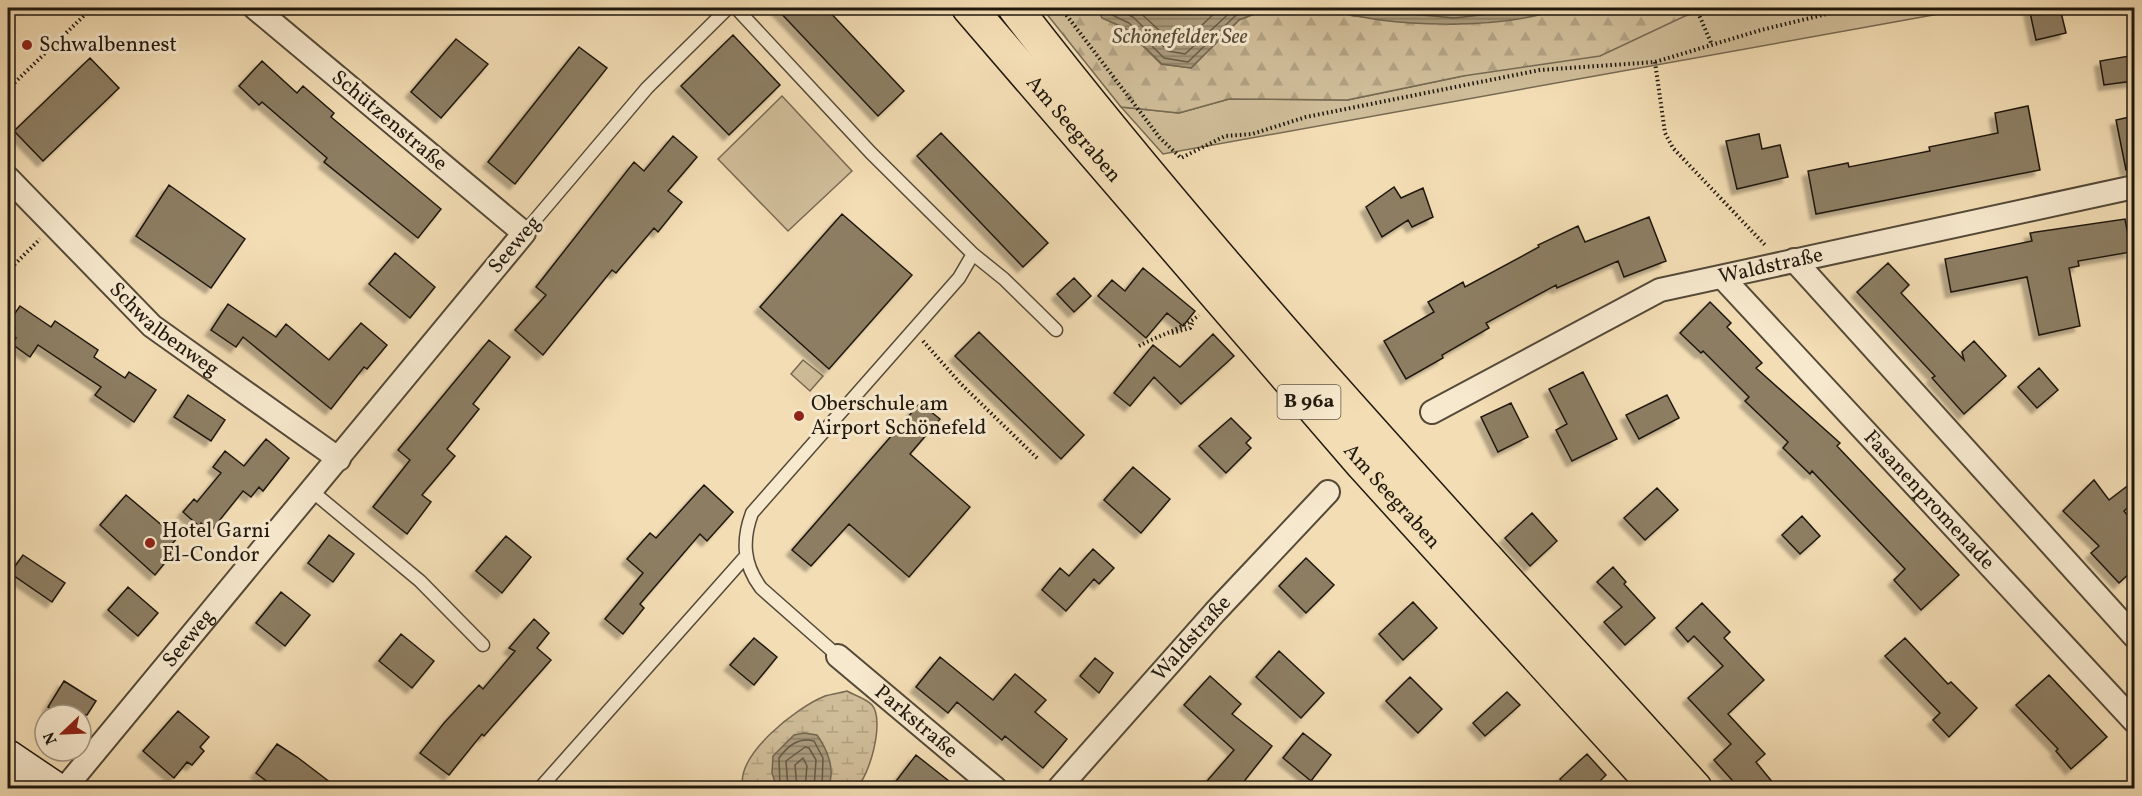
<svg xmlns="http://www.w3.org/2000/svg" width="2142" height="796" viewBox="0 0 2142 796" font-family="Vollkorn,serif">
<defs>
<pattern id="forest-firs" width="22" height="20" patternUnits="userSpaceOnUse" patternTransform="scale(1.5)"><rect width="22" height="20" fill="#cfbc98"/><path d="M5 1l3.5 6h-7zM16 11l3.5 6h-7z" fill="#b1a182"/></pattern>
<pattern id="wetland-marsh" width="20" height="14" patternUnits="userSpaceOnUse" patternTransform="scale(1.5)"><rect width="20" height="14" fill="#cfbc98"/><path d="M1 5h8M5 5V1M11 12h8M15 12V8" fill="none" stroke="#b1a182"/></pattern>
<pattern id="water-rules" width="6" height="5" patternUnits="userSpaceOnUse" patternTransform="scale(1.5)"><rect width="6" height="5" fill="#ab9a7c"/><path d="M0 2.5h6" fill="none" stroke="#8b7d64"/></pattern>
<filter id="shadow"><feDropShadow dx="-5.5" dy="5.5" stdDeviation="1.5" flood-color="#0004"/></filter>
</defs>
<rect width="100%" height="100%" fill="#f3ddb4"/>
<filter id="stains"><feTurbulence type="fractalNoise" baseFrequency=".00333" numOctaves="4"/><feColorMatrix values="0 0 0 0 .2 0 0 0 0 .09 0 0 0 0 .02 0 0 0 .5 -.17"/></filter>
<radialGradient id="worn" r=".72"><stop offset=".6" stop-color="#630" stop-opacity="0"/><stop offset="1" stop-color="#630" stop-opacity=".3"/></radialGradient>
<path fill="#cfbc98" stroke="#776a53" stroke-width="1.5" d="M1711,8H1972L1163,154L1121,107L1179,113L1229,99L1348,100L1463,76Z
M782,96L852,171L788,231L718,159Z
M803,360L823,376L810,391L791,374Z"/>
<path fill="url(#forest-firs)" stroke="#776a53" stroke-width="1.5" d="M1042,8H1098L1102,18L1125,28L1161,64L1191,68L1239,20L1269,8H1328L1353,16L1454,24L1543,14L1562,8H1711L1685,16L1600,56L1463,76L1347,100L1229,99L1179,113L1121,107Z"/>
<path fill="url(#wetland-marsh)" stroke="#776a53" stroke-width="1.5" d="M847,691C854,695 867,699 872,705C885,720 870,776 856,788H743C735,755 797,707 825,696C832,694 840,693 847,691Z"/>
<path fill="url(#water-rules)" stroke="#736650" stroke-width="1.5" d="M1098,8H1269L1239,20L1191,68L1162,64L1125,28L1102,18Z
M1328,8H1562C1502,30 1389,29 1328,8Z
M804,733L817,735C827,749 837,772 827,788H777L772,773L773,756L794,735Z"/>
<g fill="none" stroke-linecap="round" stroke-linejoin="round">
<path stroke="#655945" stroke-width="1.5" d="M1105,8L1108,13L1129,23L1164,58L1188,62L1235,16L1254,8
M1113,8L1133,17L1168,51L1185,54L1235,8
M1135,8L1172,42L1182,44L1220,8
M1346,8L1454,18L1545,8
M1413,8L1454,11L1484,8
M780,788L779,758C788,746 798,737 814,741L823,758L822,788
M788,788L786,761L805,747L809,748L816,760L814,788
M797,788L795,765L803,758L807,766L805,788"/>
</g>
<path fill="#8d7e64" stroke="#1f180e" stroke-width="1.5" filter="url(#shadow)" d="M776,8H826L904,91L878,116Z
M2029,8H2060L2066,33L2036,40Z
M733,35L780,85L729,135L681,86Z
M456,39L488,64L441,118L411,92Z
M579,47L607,68L515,184L488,162Z
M2129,56L2133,81L2104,85L2100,61Z
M90,58L119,88L43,161L14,131Z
M262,61L297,93L303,86L334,113L331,117L441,209L418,238L324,162L327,158L262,102L259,105L239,86Z
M2028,106L2040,170L1816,214L1808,171L1848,163L1849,167L1930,151L1929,147L1998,133L1995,113Z
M2134,116V170H2126L2116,120Z
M941,133L1048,243L1023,267L917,156Z
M1759,134L1762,149L1780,145L1788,177L1737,189L1726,141Z
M673,136L697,157L668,191L682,202L658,232L654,228L616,273L612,270L543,355L515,330L546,295L536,287L634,162L644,171Z
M169,185L245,239L211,288L136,236Z
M1394,187L1401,198L1423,188L1433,217L1412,227L1408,220L1382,237L1366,207Z
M842,214L912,275L829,369L760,307Z
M1649,217L1666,261L1624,277L1618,261L1557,288L1556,285L1486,323L1489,328L1442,355L1443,358L1406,379L1384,341L1434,312L1428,302L1463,282L1465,287L1539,247L1538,245L1578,226L1585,242Z
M2125,219L2131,252L2078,261L2079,266L2069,268L2080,326L2039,335L2027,277L1951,292L1945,259L2032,241L2030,233Z
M395,253L435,287L410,318L369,284Z
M1888,263L1909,285L1901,293L1964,360L1962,352L1974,341L2006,376L1964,414L1932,378L1935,376L1857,292Z
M1143,268L1195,311L1183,326L1167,313L1146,338L1098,296L1112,280L1125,291Z
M1074,278L1091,296L1074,312L1057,294Z
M1710,302L1731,323L1727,327L1762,363L1756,368L1840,443L1837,446L1959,575L1921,610L1894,580L1905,569L1812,471L1810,474L1783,448L1788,442L1745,401L1749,397L1703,351L1701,353L1680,333Z
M228,304L276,337L286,324L329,360L361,323L387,345L367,369L364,367L331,409L243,337L236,347L211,330Z
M20,306L51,327L55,321L98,350L94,357L125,378L129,372L156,390L134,422L95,395L101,387L38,345L30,357L12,344L16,338L11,334L15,328L8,323Z
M979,332L1084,435L1061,459L955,356Z
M1213,334L1234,356L1181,404L1154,377L1130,406L1114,393L1153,345L1180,367Z
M489,340L510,357L473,404L479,409L447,449L455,456L422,495L431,502L407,534L373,507L410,460L398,450Z
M2039,368L2058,390L2037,408L2018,387Z
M1583,372L1617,439L1572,461L1556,430L1567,424L1549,389Z
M188,395L225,420L211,441L174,417Z
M1667,395L1679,418L1639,439L1626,415Z
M920,403L940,419L910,454L970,507L909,577L849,524L811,566L792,550Z
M1511,403L1528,437L1498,452L1481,417Z
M1231,418L1251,438L1246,443L1251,448L1226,473L1199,446Z
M266,439L289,458L263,491L259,487L251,497L243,491L211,531L201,523L199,526L183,512L194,499L197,502L221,473L213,467L225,451L244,466Z
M1133,467L1170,499L1141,533L1104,500Z
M2094,480L2109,500L2134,481V502L2124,511L2134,523V569L2119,583L2091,553L2099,546L2063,511Z
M704,485L733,512L707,541L700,534L640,604L644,608L623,634L605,619L643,573L627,559L650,533L656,538Z
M1657,488L1678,510L1645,540L1624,518Z
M126,495L177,538L163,555L168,559L155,575L100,525Z
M1532,513L1557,541L1530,566L1505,538Z
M1802,516L1820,536L1800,554L1782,535Z
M329,535L354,554L333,582L308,563Z
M506,536L531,557L502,593L476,571Z
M1093,549L1114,568L1099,584L1094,579L1066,611L1042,590L1060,568L1069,576Z
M23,555L65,583L52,602L10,573Z
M1306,558L1334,585L1306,613L1279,586Z
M1613,567L1626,582L1624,584L1655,618L1625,645L1604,622L1622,607L1597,582Z
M128,587L158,613L138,636L108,610Z
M281,592L310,615L285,646L256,623Z
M1413,602L1437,628L1403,660L1379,634Z
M1702,603L1730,632L1724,638L1764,680L1728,714L1765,754L1756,762L1778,789H1740L1714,760L1731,744L1688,698L1723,666L1694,636L1688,642L1676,628Z
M534,619L549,633L537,648L551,660L484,736L482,734L449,775L420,753L444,723L479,685L483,689L515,651L509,648Z
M401,634L434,661L412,688L379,661Z
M754,638L777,657L754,685L730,665Z
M1905,638L1948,684L1951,682L1977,708L1949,737L1933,720L1940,713L1885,656Z
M1279,651L1324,693L1301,718L1256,677Z
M940,657L993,700L1015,674L1046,700L1035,712L1067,739L1043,768L1005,736L1002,740L957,702L948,713L916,687Z
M1095,658L1113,673L1099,693L1080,676Z
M2049,675L2107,737L2071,769L2056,751L2058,749L2016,705Z
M1210,676L1241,704L1232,714L1272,746L1238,789H1200L1234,750L1184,705Z
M1410,677L1442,709L1418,733L1386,701Z
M64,681L96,701L87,715H61L48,707Z
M1507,692L1520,705L1485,736L1473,723Z
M178,711L209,737L200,747L204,751L192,765L187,762L174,778L143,751Z
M1303,733L1331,755L1311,781L1283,758Z
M277,744L297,757L339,789H277L256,773Z
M1587,754L1606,775L1592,789H1569L1560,779Z
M916,755L959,789H890Z"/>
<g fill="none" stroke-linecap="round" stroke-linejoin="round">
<defs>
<path id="lane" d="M736,8L871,153L973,254L1004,279L1056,330
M524,233L647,88L728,8
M313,492L420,581L483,645
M838,656L761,588C743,564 742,540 752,513L959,278L973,254
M540,788L746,556"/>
<g id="street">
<path id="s1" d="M8,178L152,326L339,459"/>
<path d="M1794,260L2134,636"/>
<path id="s2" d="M1723,278L2134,721"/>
<path id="s3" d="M1432,412L1660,290L2134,187"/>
<path id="s4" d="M838,656L995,788"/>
<path id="s5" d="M65,788L524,233L255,8"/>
<path id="s6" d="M1059,788L1215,612L1328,492"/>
</g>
<path id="secondary" d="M8,757L54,788"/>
<g id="primary">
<path id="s7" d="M969,8L1363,465L1657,788"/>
<path d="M1015,8C1226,281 1464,532 1695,788"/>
</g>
</defs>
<use href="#lane" stroke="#544938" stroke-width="15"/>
<use href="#street" stroke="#544938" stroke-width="26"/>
<use href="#secondary" stroke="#1f180e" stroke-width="36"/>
<use href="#primary" stroke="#1f180e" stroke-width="36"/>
<path stroke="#1f180e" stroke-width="4" stroke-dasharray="1.5 3" stroke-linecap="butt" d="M1061,8L1160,138L1181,158L1225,136L1252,134L1306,117L1540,70L1655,62L1761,30L1851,8
M1696,8L1712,45
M1655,62L1665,133L1673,148L1765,245
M8,89L92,8
M8,271L40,239
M1172,333L1190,328L1193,322
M923,341L961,384L1038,459
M1139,346C1159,335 1181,330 1199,315"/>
<use href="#lane" stroke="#f7e9ce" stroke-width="12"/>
<use href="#street" stroke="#f7e9ce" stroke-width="22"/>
<use href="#secondary" stroke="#f7e9ce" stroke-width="33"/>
<use href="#primary" stroke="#f3ddb4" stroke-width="33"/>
</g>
<g fill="#8f2418" stroke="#f7e9ce" stroke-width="2">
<circle cx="27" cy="45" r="6"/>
<circle cx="799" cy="416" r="6"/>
<circle cx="150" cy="543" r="6"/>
</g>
<g text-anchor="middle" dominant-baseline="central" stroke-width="6" stroke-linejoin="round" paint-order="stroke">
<rect fill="#f7e9ce" stroke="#605748" stroke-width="1.5" x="1277.5" y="385" width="63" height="34" rx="4.5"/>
<g font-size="20" font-weight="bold" fill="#1f180e">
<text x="1309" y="402">B 96a</text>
</g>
<g font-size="21" fill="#1f180e" stroke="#f7e9ce" text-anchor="start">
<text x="39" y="45">Schwalbennest</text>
<text x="811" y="404">Oberschule am<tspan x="811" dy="24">Airport Schönefeld</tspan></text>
<text x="162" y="531">Hotel Garni<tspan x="162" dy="24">El-Condor</tspan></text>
</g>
<g font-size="21" fill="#1f180e" stroke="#f7e9ce">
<text transform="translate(389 121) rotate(40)">Schützenstraße</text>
<text stroke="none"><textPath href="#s7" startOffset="160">Am Seegraben</textPath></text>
<text transform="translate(515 245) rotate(-50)">Seeweg</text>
<text stroke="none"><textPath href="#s3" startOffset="372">Waldstraße</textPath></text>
<text stroke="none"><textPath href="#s1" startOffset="218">Schwalbenweg</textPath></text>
<text stroke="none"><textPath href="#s7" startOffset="646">Am Seegraben</textPath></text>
<text stroke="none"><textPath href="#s2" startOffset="303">Fasanenpromenade</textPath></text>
<text stroke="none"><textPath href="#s6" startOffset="200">Waldstraße</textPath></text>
<text stroke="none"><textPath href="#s5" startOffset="194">Seeweg</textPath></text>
<text stroke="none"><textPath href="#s4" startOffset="102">Parkstraße</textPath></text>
</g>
<g font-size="22" font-style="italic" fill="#574c3a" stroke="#f7e9ce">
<text x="1180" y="37">Schönefelder See</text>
</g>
</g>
<rect width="2142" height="796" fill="none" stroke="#f3ddb4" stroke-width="30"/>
<rect x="9" y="9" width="2124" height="778" fill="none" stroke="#1f180e" stroke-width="3"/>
<rect x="15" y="15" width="2112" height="766" fill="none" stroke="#1f180e" stroke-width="1.5"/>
<g transform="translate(63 733) rotate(247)"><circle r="28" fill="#f7e9ce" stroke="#a19581" stroke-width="1.5"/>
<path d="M0-4.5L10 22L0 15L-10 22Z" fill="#8f2418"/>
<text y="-9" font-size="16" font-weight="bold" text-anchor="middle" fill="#1f180e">N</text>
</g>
<rect width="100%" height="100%" filter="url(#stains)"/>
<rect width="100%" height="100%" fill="url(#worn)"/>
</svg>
